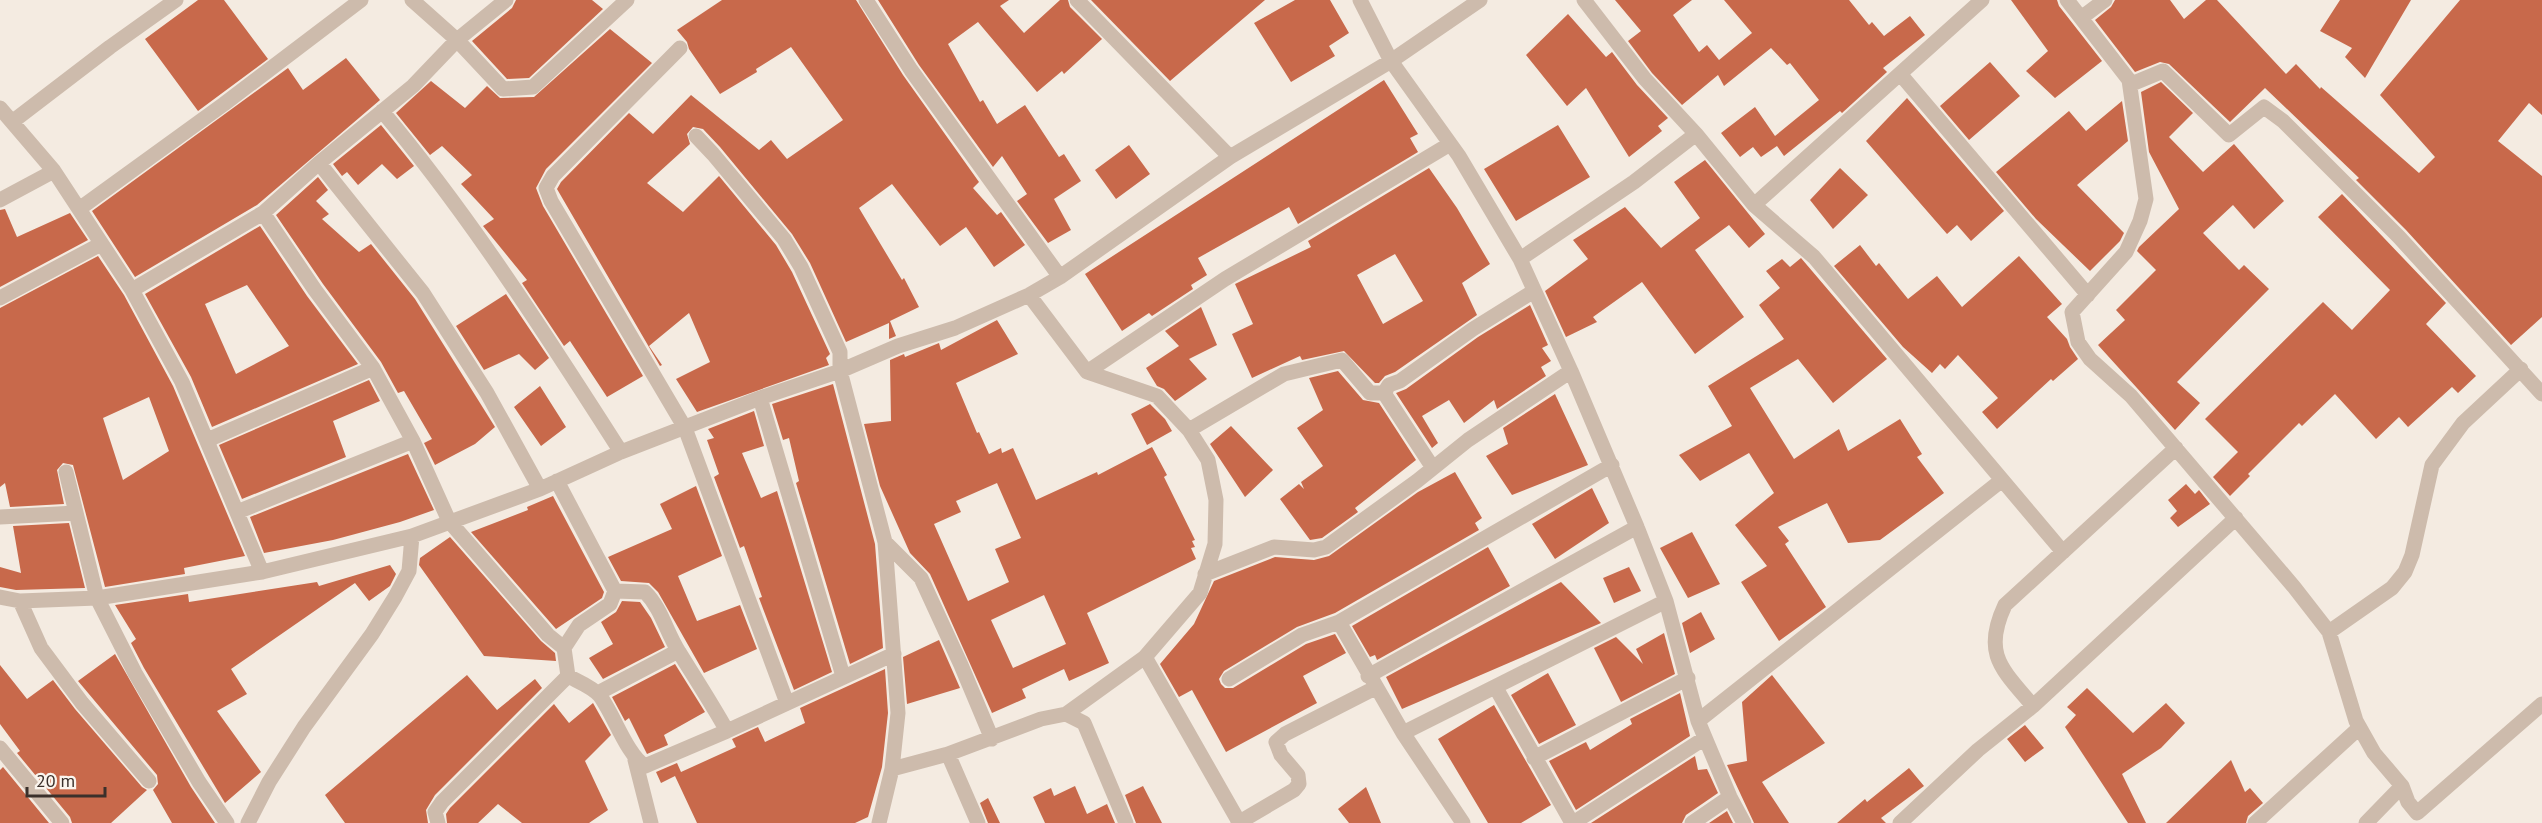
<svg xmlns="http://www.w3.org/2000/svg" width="2542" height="823" viewBox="0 0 2542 823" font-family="'PT Sans',sans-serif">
<rect width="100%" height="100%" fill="#f4ebe1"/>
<path fill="#c8694b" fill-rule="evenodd" d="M198,0H224L268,59L198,111L145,39Z
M516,0H592L603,9L529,78L507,79L472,41L512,8Z
M722,0H856L903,75L979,182L973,188L997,215L1001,212L1025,245L994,267L966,227L940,246L892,184L859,208L902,280L904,278L919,307L890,321L896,336L889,339V323L846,342L810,263L792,234L720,147L703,129L693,127L687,134L690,144L647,183L683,212L719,176L776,245L792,272L830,354L826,358L829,365L697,412L676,379L710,362L689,313L649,346L662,365L660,366L557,189L561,182L629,113L653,134L691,95L759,150L771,140L787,159L843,120L791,47L756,69L757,72L720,94L689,49L687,42L677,30Z
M878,0H1009L1000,6L1024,33L1060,0H1068L1070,7L1102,39L1064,74L1062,71L1037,92L978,22L948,44L980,102L983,100L997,124L1025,105L1059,157L1064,154L1081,181L1054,199L1071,230L1048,243L1017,201L1027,194L1002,156L993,167L919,65Z
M1091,0H1265L1170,81Z
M1295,0H1330L1349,33L1329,46L1335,56L1291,82L1254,23Z
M1615,0H1692L1673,15L1699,52L1707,45L1719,60L1752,33L1724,0H1849L1869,25L1872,22L1884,36L1910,16L1925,35L1883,68L1887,72L1842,113L1840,111L1784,156L1777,146L1761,157L1753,147L1740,157L1721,133L1755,107L1775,136L1819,100L1790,63L1787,65L1771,48L1724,86L1718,75L1682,105L1652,73L1628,41L1641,31Z
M2011,0H2057L2059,6L2102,61L2055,98L2026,71L2048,51Z
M2115,0H2170L2184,19L2206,0H2217L2286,74L2296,64L2320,89L2321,87L2419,173L2435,157L2380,95L2460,0H2542V115L2529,103L2498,141L2542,176V317L2511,345L2406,230L2356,180L2359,178L2265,88L2230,122L2169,64L2160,62L2135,72L2095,20L2111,7Z
M2340,0H2411L2365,78L2345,57L2352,48L2320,31Z
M1568,14L1606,57L1612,52L1637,85L1668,118L1658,126L1662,131L1629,157L1586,88L1567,106L1526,55Z
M610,29L652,63L546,169L536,188L543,206L643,376L607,397L570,341L564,346L522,283L527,280L483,226L494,219L461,184L472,175L442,146L430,155L396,113L431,81L465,108L487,86L500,98L534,97Z
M346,58L380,100L257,205L135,277L92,211L288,68L303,90Z
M1990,62L2020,96L1969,140L1940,106Z
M1384,80L1418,134L1410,138L1418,152L1298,224L1289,207L1198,258L1207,275L1191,285L1193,289L1152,316L1149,313L1122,331L1085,274Z
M2161,82L2193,113L2169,137L2203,172L2234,144L2284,201L2254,229L2233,205L2203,233L2239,270L2244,265L2269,289L2177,382L2200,403L2175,430L2098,345L2125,320L2116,310L2156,270L2137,251L2139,247L2179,209L2149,152L2141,92Z
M1907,98L2004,211L1971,241L1957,225L1947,234L1866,141Z
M2122,101L2128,141L2077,185L2124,233L2120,241L2090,271L2036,219L1996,172L2069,111L2086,131Z
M381,125L414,166L397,179L382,164L358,185L347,172L342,176L333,164Z
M1558,125L1590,177L1516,221L1484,169Z
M1129,145L1150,174L1116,199L1095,170Z
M1705,160L1765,234L1749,248L1729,225L1695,250L1744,317L1695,354L1642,282L1593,317L1597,322L1566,337L1545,291L1588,259L1573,240L1625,207L1661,248L1700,218L1674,182Z
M1429,168L1457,208L1490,264L1462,283L1477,315L1395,372L1385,376L1379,383H1375L1344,351L1302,360L1300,356L1252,378L1232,334L1253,324L1235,284L1311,247L1308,241ZM1395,254L1423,301L1383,324L1357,275Z
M1840,168L1868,195L1833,229L1810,200Z
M318,177L328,190L316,201L329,214L322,219L359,252L371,244L415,299L495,427L475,444L435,465L424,443L432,439L404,391L398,393L381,362L323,284L276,215Z
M2342,194L2446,303L2426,324L2476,376L2458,393L2452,387L2408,427L2399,417L2376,439L2335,394L2302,426L2299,423L2248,474L2250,476L2230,496L2213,477L2238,452L2205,419L2323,302L2352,330L2390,290L2318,217Z
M5,209L17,237L70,213L88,240L0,287V210Z
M260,226L307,296L358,364L212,427L191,377L145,294ZM247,285L289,346L236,374L205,304Z
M1860,245L1876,266L1879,263L1908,299L1937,276L1962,307L2019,256L2062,304L2047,317L2067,339L2070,347L2078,359L2053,381L2051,379L1997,429L1982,412L1998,398L1958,355L1945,369L1940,364L1932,373L1903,347L1834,266Z
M98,256L124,295L173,386L245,556L184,568L185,574L105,587L73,465L63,463L57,470L64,504L10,507L5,483L0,487V308ZM149,397L169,451L123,480L103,418Z
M1801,258L1887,359L1833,403L1798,359L1750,388L1794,459L1839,429L1848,451L1900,419L1922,454L1917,457L1944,493L1880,540L1848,543L1827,503L1778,527L1789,541L1785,544L1826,607L1779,641L1741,582L1767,566L1735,525L1774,493L1749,453L1700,481L1679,455L1732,426L1708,386L1784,339L1759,305L1780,288L1766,271L1782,259L1790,267Z
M506,294L549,358L535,370L519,354L484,370L456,326Z
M1530,305L1548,345L1542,348L1551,361L1541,367L1546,376L1497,409L1494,400L1464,423L1449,400L1422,416L1438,443L1432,448L1396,393L1406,389L1478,337Z
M1201,307L1217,345L1189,359L1207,379L1175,401L1164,389L1157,386L1146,368L1179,346L1165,331Z
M997,320L1018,354L956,383L977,433L979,432L989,454L1001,448L1002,453L1013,448L1036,500L1097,472L1098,475L1152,447L1167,475L1164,477L1195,540L1192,541L1195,547L1191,548L1196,559L1087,613L1109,663L1069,681L1064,669L1022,689L1026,698L992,713L930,574L910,553L880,486L864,424L891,421L890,360L904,354L905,357L939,343L941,350ZM997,483L1021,538L995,549L1009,582L968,601L934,524L961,512L956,501ZM1044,595L1066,644L1013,668L991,620Z
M1338,371L1363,400L1379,403L1416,460L1355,508L1358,512L1322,538L1310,540L1280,499L1299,484L1304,489L1301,482L1323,466L1297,428L1323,410L1309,378Z
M369,380L380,401L333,421L346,457L242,499L219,445Z
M833,384L875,544L883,648L850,664L796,483L799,481L789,438L783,440L772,404Z
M540,386L566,427L541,446L514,407Z
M1555,394L1588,465L1512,495L1486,456L1508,444L1503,428Z
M1150,404L1165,419L1172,431L1147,445L1131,414Z
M754,411L764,446L742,453L761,498L777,491L832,672L794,690L759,598L762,597L744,546L740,548L714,477L719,474L707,440L714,438L708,429Z
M1231,426L1273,470L1245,497L1210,444Z
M408,454L434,510L400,522L333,540L264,553L250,517Z
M1455,472L1482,518L1475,523L1479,530L1335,613L1297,627L1224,671L1219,679L1221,684L1225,688H1233L1306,644L1335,634L1346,653L1303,676L1317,703L1226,752L1192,690L1179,697L1160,664L1194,624L1214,581L1275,557L1314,560L1329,556L1418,492Z
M2186,484L2195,494L2199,490L2210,504L2178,527L2170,518L2177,511L2168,500Z
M696,486L722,556L678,576L697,621L740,605L757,649L704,673L658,592L649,583L621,581L608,557L672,529L660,504Z
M1592,488L1609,523L1555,559L1532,524Z
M553,496L604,592L602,598L556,629L471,532L528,510L527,507Z
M69,523L85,588L16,590L0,587V567L21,573L13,526Z
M1692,532L1720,584L1688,598L1660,548Z
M450,537L541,641L555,653L556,661L484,656L419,565L420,558Z
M1488,547L1510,586L1377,660L1375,655L1370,657L1352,626Z
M390,565L396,574L390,586L369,601L355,583L231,669L247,694L217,711L261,772L225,803L144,668L131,643L136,639L115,605L188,594L189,602L317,582L319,586Z
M1629,567L1641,591L1614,603L1603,578Z
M1561,582L1601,623L1402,709L1386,677Z
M622,601L640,602L651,618L665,647L603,679L589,658L613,644L601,622L616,612Z
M1701,612L1715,639L1690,653L1682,623Z
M1664,633L1675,674L1621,702L1594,648L1616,637L1643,664L1636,649Z
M939,640L960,688L907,704L903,657Z
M115,654L191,787L215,823H172L153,790L158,784L157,775L78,681Z
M675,664L705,712L664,735L668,745L647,754L629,718L625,721L612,697Z
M0,665L27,699L53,680L75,709L142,787L147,790L111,823H72L70,817L17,753L20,751L0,724Z
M885,669L888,713L882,767L868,817L855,823H697L675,776L661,783L656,772L677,763L681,772L736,747L732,739L758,727L765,742L805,723L800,708Z
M1548,673L1576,725L1539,744L1511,695Z
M467,675L497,710L535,679L542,688L435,795L426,810L428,823H345L325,795Z
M1772,675L1825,743L1762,782L1789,823H1754L1727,765L1747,761L1742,702Z
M2087,688L2133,733L2166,703L2185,723L2161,748L2122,774L2146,823H2128L2065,727L2076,715L2067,707Z
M1680,693L1690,736L1576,810L1549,761L1586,742L1590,750L1632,724L1630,719Z
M593,703L611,735L585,761L608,810L589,823H522L498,804L478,823H447L446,814L450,808L554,704L569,723Z
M1494,705L1551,805L1521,823H1488L1438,739Z
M2025,725L2044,748L2025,762L2007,739Z
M1695,756L1698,770L1707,769L1718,793L1686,815L1682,823H1591Z
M2231,760L2245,792L2250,788L2263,803L2248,816L2246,823H2166Z
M3,767L49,823H0V770Z
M1909,768L1924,786L1881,818L1886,823H1837L1865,799L1867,802Z
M1075,786L1087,814L1107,804L1115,823H1045L1033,797L1051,788L1054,796Z
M1143,786L1162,823H1136L1125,795Z
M1366,787L1381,823H1349L1338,809Z
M988,798L1000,823H988L980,803Z
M1727,811L1733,823H1709Z"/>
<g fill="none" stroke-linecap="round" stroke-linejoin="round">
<path stroke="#cdbbac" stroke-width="15" d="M412,0L457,40L503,89L533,87L627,0
M866,0L911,70L1060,277
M1077,0L1230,157
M1360,0L1391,61L1459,156L1520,259L1571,371L1637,527L1666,601L1698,721L1730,797L1744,823
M2067,0L2129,80L2146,199L2140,221L2126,252L2072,312L2078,342L2090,359L2131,396L2294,587L2329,632L2356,721L2374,753L2402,786L2408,802L2417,813L2542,704
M2081,18L2105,0
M680,48L553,176L546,188L551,201L685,428L787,703
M1901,75L2088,295
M2129,80L2134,83L2163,71L2229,135L2264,107L2283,121L2399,237L2542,394
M0,108L54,171L132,290L182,382L262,572
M382,111C471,217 546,335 621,452
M12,122L110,47L176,0
M1696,134L1754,205L1814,257L2063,552
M696,136L713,154L784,239L801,267L840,352V371L885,542L898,713L892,769L879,823
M319,163L423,293L487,393L540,489
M0,200L54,171
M1754,205L1982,0
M79,209L224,104L361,0
M263,213L315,290L373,368L413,441L449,521L548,635L564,648
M1520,259L1634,182L1696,134L1645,79L1584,0
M132,290L263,213L319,163L413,86L457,40L506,0
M1029,295L1087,372L1157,396L1189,430L1208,460L1216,500L1215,544L1200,593L1145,657L1066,714
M0,298L101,244
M1087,372L1225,279L1450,144
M1384,393L1389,385L1400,381L1473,329L1534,291
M1384,393L1433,468
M760,398L843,676
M1189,430L1284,374L1342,360L1370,393H1384
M209,443L212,438L373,368
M66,472L97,598L135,673L199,782L227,823
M557,481L615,591L610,604L579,625L564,648L568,676
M237,512L413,441
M0,517L76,513
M885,542L921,578L961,665L992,739
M1205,574L1274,547L1314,550L1326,547L1417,481L1468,440L1571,371
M615,591L645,592C662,609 666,632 679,652C695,678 712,704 727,731
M0,597L20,601L97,598L262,572L412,536L540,489L621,452L760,398L840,371L898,346L955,328L1029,295L1060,277L1230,157L1391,61L1480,0
M20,601L41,648L82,703L149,781
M1339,622L1403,733L1463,823
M2329,632L2392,588L2405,572L2412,555L2432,465L2463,423L2521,369
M1145,657L1239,822
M568,676C577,681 593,687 600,696C614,715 627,755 645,766L727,731L894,654
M1368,676L1637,527
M1229,679L1302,635L1339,622L1612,465
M1496,688L1572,823
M598,693L678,651
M2033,706C2002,669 1982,654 2005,605L2176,448
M1698,721L2002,480
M1403,733L1666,601
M0,748L62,823
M948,754L978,823
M1534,758L1688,678
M635,760L651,823
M892,769L948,754L1041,719L1066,714L1084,723L1126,823
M248,823L269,782L304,727L372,634L395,597L409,571L412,536
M438,823L435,812L442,802L568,676
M1238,823L1294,790L1299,784L1298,775L1281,755L1276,742L1285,734L1375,688
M1573,823L1705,738
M1692,823L1730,797
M1900,823L1978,750L2033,706L2236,518
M2255,823L2359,728
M2366,823L2402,786"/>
</g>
<path d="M27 787v9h78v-9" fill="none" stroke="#3b302b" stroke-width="3"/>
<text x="36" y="787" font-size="18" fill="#3b302b" stroke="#fbf5ee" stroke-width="4.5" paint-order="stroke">20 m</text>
</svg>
